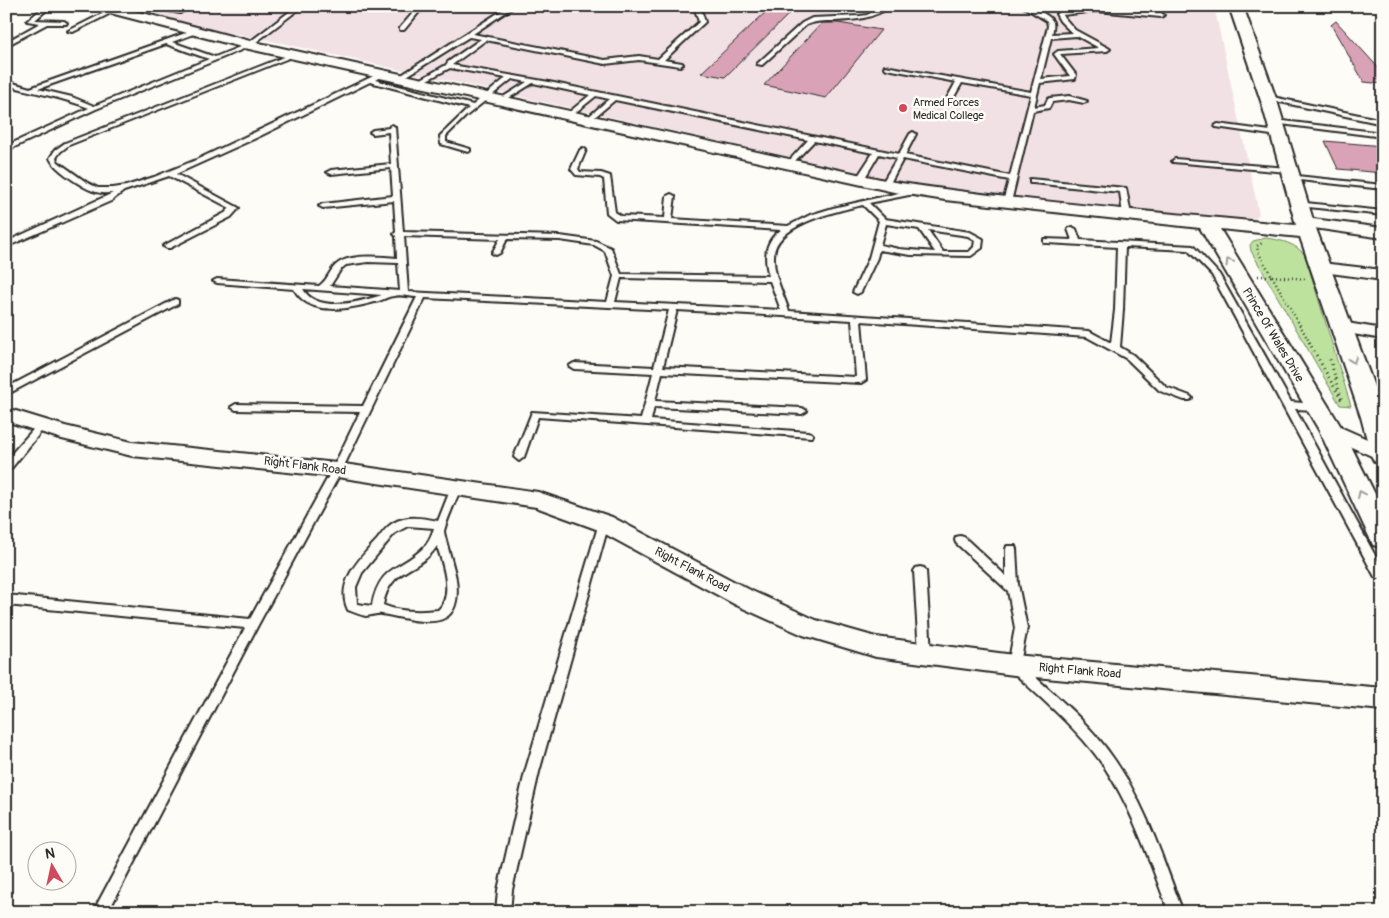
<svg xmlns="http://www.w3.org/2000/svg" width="1389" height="918" viewBox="0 0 1389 918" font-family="Pangolin,sans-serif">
<rect width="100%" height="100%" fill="#fdfcf7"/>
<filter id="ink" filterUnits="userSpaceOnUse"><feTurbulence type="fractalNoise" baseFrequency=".02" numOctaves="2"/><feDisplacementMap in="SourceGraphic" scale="10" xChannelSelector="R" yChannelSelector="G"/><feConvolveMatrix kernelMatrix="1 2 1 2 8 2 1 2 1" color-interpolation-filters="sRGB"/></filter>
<g filter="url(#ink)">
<path fill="#f2e1e4" d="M117,6H1214L1259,214L1253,221L1156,213L914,185L258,38L202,28Z"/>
<path fill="#bde29d" stroke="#748664" d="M1266,238C1281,240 1295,243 1305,255L1351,406L1340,405L1251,251L1250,245L1253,241Z"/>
<path fill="#d9a2b6" stroke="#2b2b2b" d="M770,8L792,11L725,77L701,73Z
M1336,21L1383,73V84L1364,82L1331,25Z
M822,23H838L881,30L826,98L764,85Z
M1325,141L1383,146V173L1338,169Z"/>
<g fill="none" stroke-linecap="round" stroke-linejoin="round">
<defs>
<path id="service" d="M45,6H51L35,20L64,21L67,23L66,24H47L6,46V42L40,23L27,21Z
M140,6C152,6 164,8 176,9C181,9 186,6 191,6L180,13Z
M297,6H303L251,46L96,109L6,151V146L89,108C62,97 34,93 6,85V81L30,88L197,29L199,30V32L172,42L215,57L247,44ZM166,44L209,59L94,106L72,97L38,89Z
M419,6H424L404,30H400V28Z
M509,6H515L473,34L605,60L639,56L658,59L699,22L694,6H700L705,22L664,60L682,63L683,64L680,66L639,60L605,64L486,40L452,65L549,82L899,154L910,134L913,132L916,134L905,155L1010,176L1031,95L962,83L951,102L948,104L945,102L956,82L887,69L884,67L885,66L1031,92L1048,26L1047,21L1022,6C1029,6 1046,13 1051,19C1055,23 1053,29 1052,34L1072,33L1060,21L1056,14C1080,1 1134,11 1161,13L1164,15L1161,17L1097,11L1062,15L1075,30L1110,49L1107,51L1061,54H1060L1076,75L1075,79L1040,83L1034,107L1045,105L1048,99L1050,98L1069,96L1087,101L1084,103L1069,100L1052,102L1049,108L1033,111L1011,202L1007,204L1003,202L1009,180L903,159L889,185L885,187L881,185L897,158L879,154L863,181H860L856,179L873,153L814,141L791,165L789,166L786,164L787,163L808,140L615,100L591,120H587V118L609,99L596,96L571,116H567V114L590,95L533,83L504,101H500V99L527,82L512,79L465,117L446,136V142L470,149V151L468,152L441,144L440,136L469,108L370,82L256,138L176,174L239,208L231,217L170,248H167L163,246L225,213L230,208L169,176L124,191L111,201L6,247V242L113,193C106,193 100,194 93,191C82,187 54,169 50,158L55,150L65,143L294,53L299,54L69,145L60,152L56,158L58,162L86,182L98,188H113L126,186L154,177L196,160L382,72L385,74L384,75L375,80L473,105L506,78L450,68L421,83L416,82L446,65L448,62L481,39L469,37L402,79L397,78ZM1077,36L1099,48L1058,51L1054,54L1070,76L1041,79L1051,38Z
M884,6H891C873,19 855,20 834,21C824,21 815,21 806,25L762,65L757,64L802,23L812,18L860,16L867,15Z
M112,9L117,10L73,32L68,31Z
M1268,96L1383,120V124L1266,99L1265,98Z
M1275,120L1383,133V137L1273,123V121Z
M1218,124L1278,132L1281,134L1278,136L1216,127L1215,126Z
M392,125L395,127L403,232L560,236L596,241L611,248L621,274L769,276C764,259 764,241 781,230L616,220L607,213L604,179L600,177L576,175L571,169L580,150L583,148L586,150L578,169L580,172L601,173L610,176L615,212L621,216L665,218L667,196L671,194L675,196L672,219L788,226L810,215L833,208L916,189L920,191L919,193L869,203L885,219L970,232L983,239L982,248L971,256L911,255L879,250L877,258L861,292L857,294L853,292L869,258L879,221L863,205C838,211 774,224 774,256C773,275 783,293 789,311L1089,331L1111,343L1115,310L1117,247L1047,243H1044V239L1072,240L1068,229L1072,227L1076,229L1080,240L1193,246L1219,274L1291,402L1316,404L1321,407L1316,410L1295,409L1383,570V577L1379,578L1375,577L1212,275L1188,250L1125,247L1123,310L1120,347L1133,355L1166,387L1190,396L1192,398L1190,400H1184L1160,391L1127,359L1087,337L861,321L866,380L861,383L662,373L655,401L802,408L807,411L802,414L654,407L651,420L808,432L811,433L813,435L811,437L538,417L524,457L519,461L514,457L532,412L641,419L653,373L574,369L569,366L574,363L654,367L669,310L425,298L342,470L257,627L108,912H93L245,628L6,605V595L250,619L332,470L360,412L236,410L231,407L236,404L363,406L417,297C410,297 400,294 394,296C390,296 384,299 379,301C352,308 311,319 294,289L217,283L213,281L217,279L319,286C328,280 329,271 336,265C349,253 381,257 397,258L396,236L394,234L396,232L394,201L323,208L319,206L323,204L393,196L391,168L331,174L327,172L331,170L391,164L389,132L373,134L370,132L373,130L389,128L390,126ZM886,224L919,229L935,252L899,249L880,245ZM928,230L968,236L975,240L974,247L969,252H943ZM404,236L500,239L492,253L496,255L500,253L507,239L560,240L594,245L605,251L614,276L607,302L408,292ZM368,262L398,263L400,291L330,286L341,269L346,265ZM621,278L770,281L781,310L615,302ZM303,289L382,295C360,302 317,314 303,289ZM677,310L852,320L856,377L663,367Z
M1175,159L1288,168L1291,170L1288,172L1173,162L1172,161Z
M1287,175L1383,185V189L1290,179L1286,177Z
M1030,179L1126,188L1131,215L1127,217L1123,215L1120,192L1033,183H1030Z
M1296,202L1383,211V215L1299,206L1295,204Z
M175,299L178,300V304L6,395V388Z
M41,423L44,424L46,426L44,428L10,470L6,471V460L38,424Z
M456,484L460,485L461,488C456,500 447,519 444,531C444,536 455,570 456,579C464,638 417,620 382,614C377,613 371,616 366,616C360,615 354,612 348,610C335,583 360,558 377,540C382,534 386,527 393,523C407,515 423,518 438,521L451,488L452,485ZM408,526L434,528C432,534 430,540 426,545C402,571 380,563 372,606L357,604L356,587L362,573L395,533ZM437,546C443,564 454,596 438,610C420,612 400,612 383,605C390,566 420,573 437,546Z
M604,519L608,520L609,523L539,772L512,890L510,912H496L498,890L525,772L599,523L600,520Z
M960,536L964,537L1006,576V549L1007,546H1015L1016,549L1018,584L1027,628L1020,663C1052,693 1089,722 1114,759C1146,805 1163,860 1183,912H1169C1150,863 1134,812 1105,768C1080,730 1042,700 1010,669L1008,665L1015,628L1008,591L956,543L955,540L956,537Z
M920,567L924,568L926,571L931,653L929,657L925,658L921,657L919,653L914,571L916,568Z"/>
<path id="minor" d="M1305,218L1383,228V238L1300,226L1297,223L1300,220Z
M1321,263L1383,270V280L1315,271L1313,268L1315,265Z
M1341,322L1383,329V339L1335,331L1332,327L1335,323Z
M6,408L65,426L132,442L337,463L538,492L612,517L752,591L816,620L876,637L1014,655L1383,688V710L1014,675L876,657L803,635L736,605L596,529L536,507L337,477L132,456L62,439L6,421Z
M1331,423L1383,446V461L1324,435L1321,430L1324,425Z"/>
<path id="tertiary" d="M94,6H116L250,41L894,182C1027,202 1162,213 1296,225L1262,104L1229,6H1243L1278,104L1314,223L1383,411V464L1374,461L1371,455L1361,417L1300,237L1220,229L1343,430L1383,510V548L1373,545L1319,430L1200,228L945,200L894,192L249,49L95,9Z"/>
</defs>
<use href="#service" stroke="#2b2b2b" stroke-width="4"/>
<use href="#minor" stroke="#2b2b2b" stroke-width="4"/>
<use href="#tertiary" stroke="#2b2b2b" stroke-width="4"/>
<path stroke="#2b2b2b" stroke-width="2.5" stroke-dasharray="1 3" stroke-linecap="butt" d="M1258,276H1272L1258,252L1257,246L1262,243
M1272,276L1310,343
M1272,276L1306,279"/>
<path stroke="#2b2b2b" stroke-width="3" stroke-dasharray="1 4" stroke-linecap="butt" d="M1309,342L1342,401L1329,356"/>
<use href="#service" fill="#fdfcf7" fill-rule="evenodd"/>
<use href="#minor" fill="#fdfcf7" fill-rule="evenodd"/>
<use href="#tertiary" fill="#fdfcf7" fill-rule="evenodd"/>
</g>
<defs><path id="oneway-chevron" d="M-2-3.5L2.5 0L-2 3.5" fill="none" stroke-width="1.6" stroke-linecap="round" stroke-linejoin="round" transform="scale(1.25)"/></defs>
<g stroke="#9e9e9b">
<use href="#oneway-chevron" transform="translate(1229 262) rotate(-121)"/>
<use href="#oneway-chevron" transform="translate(1353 360) rotate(71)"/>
<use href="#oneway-chevron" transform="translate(1361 494) rotate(-115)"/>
</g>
</g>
<circle fill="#d1495b" stroke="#fdfcf7" stroke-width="2" cx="903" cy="108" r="5"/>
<g text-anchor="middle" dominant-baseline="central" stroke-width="5" stroke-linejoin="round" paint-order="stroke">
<g font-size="11" fill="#2b2b2b" stroke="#fdfcf7" text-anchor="start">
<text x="913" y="102">Armed Forces<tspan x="913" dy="13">Medical College</tspan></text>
</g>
<g font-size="12" fill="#2b2b2b" stroke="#fdfcf7">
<text transform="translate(1273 335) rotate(59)">Prince Of Wales Drive</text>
<text transform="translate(305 466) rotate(7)">Right Flank Road</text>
<text transform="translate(692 570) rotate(28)">Right Flank Road</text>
<text transform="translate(1080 671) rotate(5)">Right Flank Road</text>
</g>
</g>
<rect width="1389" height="918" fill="none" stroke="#fdfcf7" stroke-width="25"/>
<rect x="12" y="12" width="1364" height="893" fill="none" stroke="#2b2b2b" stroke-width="2" filter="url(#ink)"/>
<g transform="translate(52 866) rotate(351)"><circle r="24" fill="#fdfcf7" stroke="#a9a8a5"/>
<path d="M0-4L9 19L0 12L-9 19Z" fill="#d1495b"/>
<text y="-8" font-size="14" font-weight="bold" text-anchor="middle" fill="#2b2b2b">N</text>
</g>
</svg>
